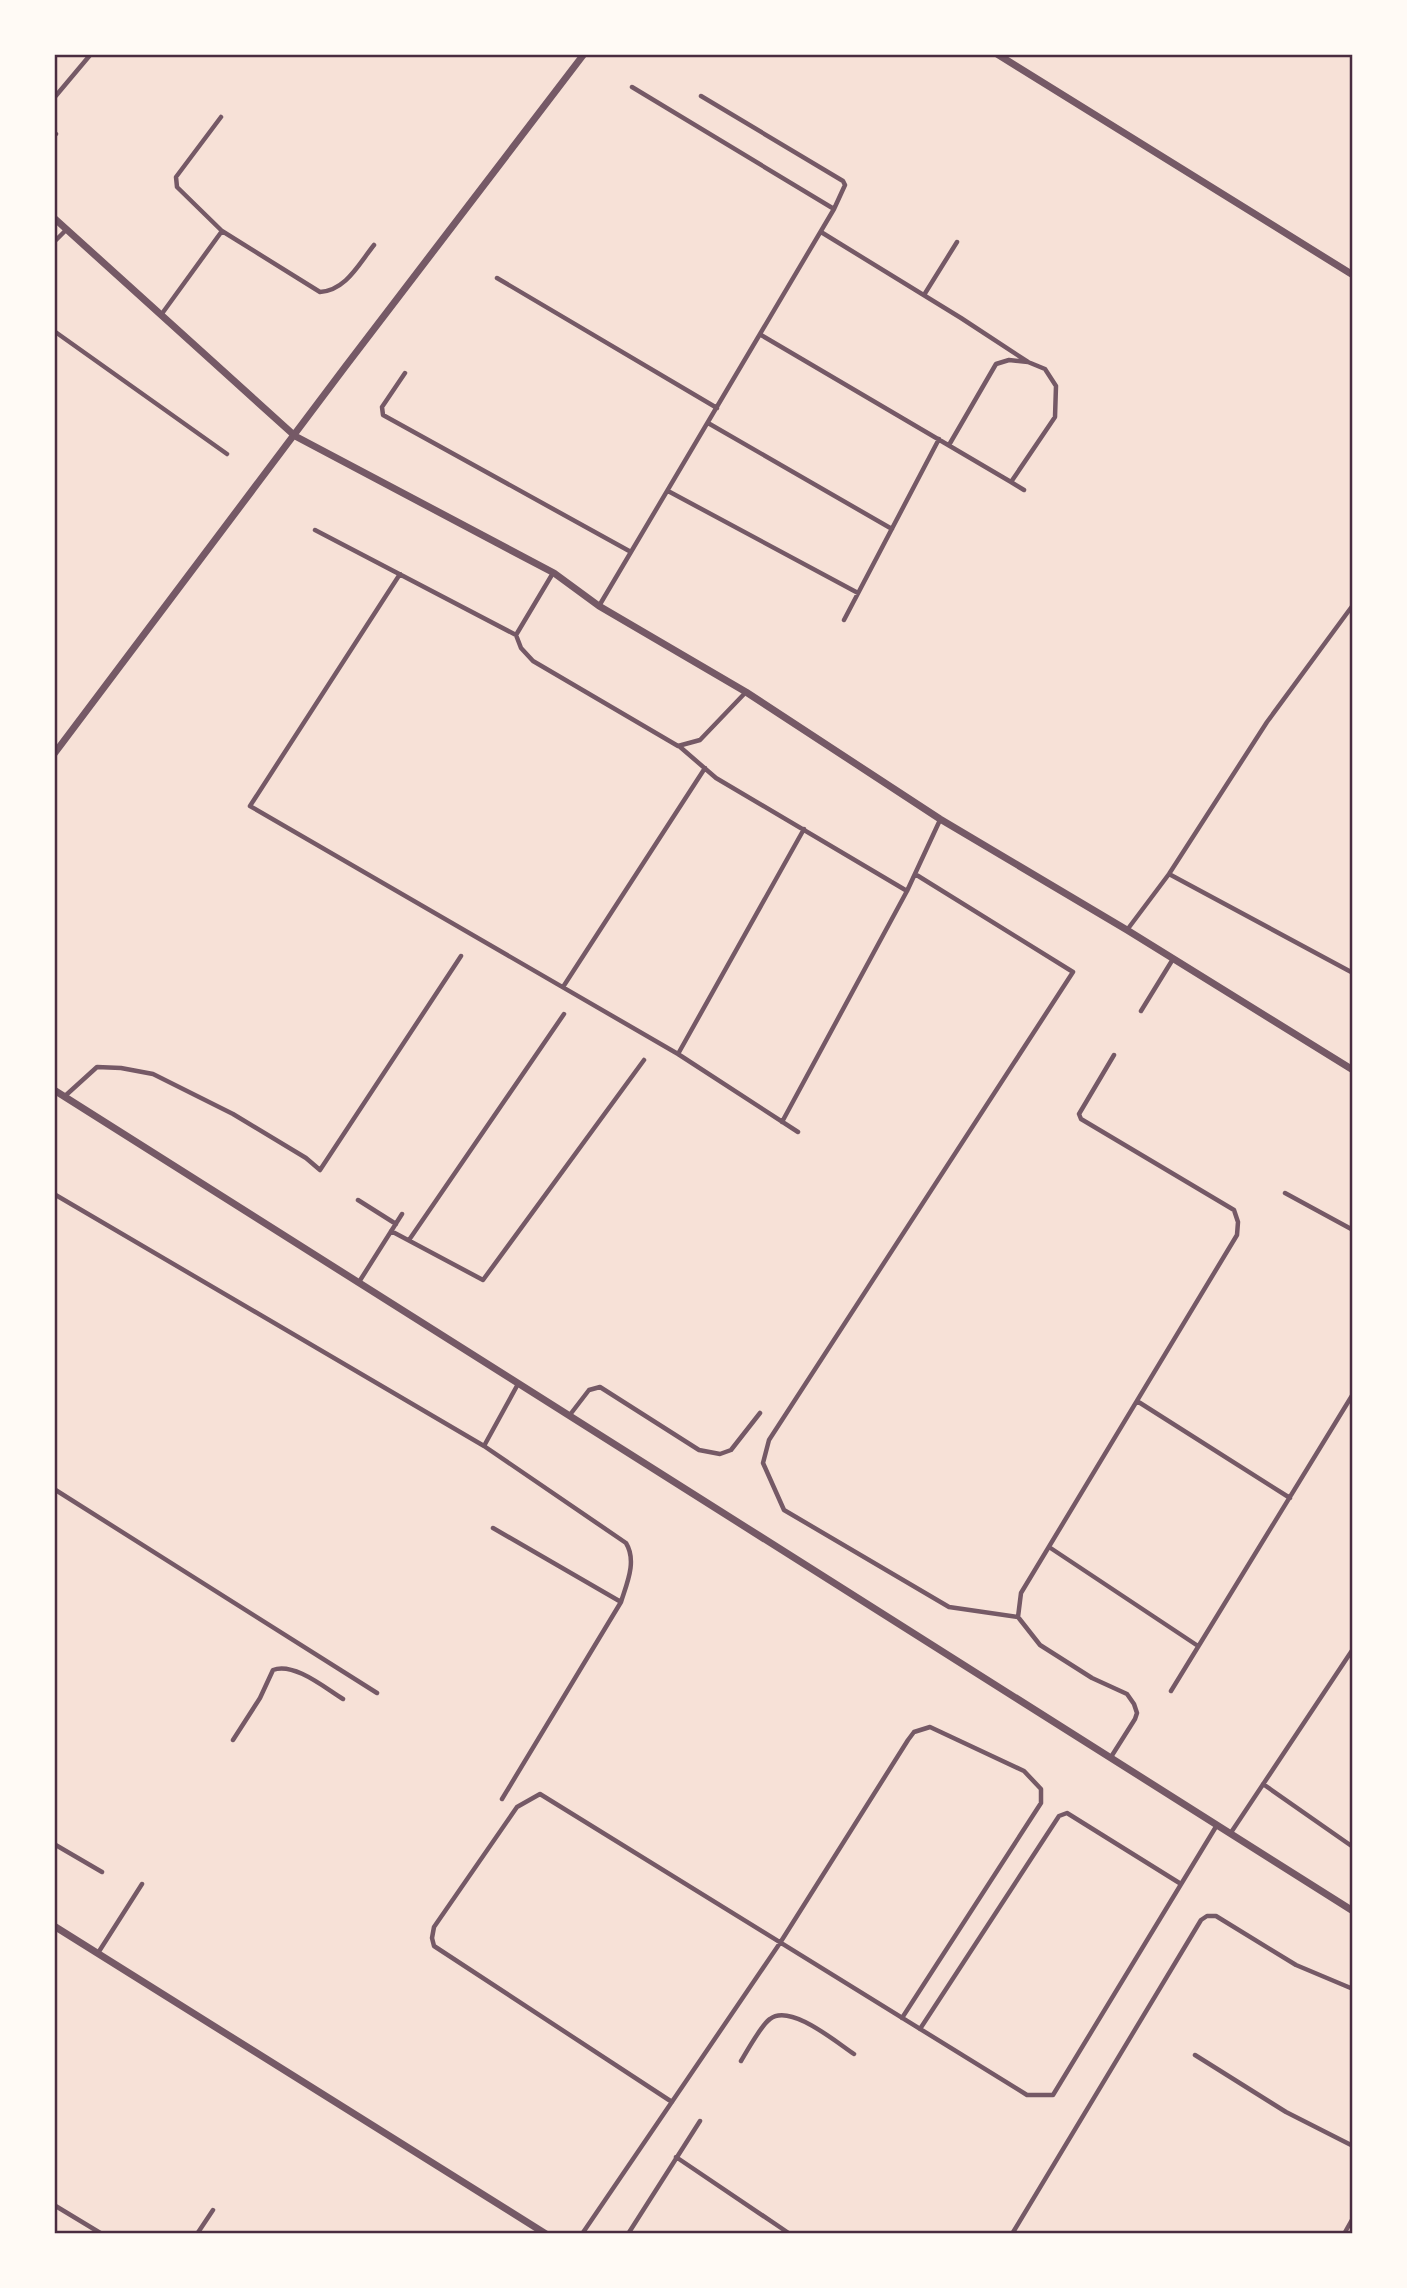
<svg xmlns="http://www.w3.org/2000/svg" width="1407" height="2288" viewBox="0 0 1407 2288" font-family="'Noto Sans',sans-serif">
<rect width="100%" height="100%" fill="#f7e1d7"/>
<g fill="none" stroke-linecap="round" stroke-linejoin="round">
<path stroke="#755966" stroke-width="4.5" d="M632,87L834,209
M54,98L91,54
M221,117L176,177L177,187L222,231
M54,133L56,134
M821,232L961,318L1028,362
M54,242L66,230
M497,278L717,408
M924,295L957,242
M161,315L222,231L320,292C346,290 358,265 374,245
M54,331L227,454
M761,335L1011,482
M405,373L382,407L383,415L631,552
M708,423L892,529
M949,445L996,364L1009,360L1028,362L1045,369L1056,386L1055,417L1011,482L1024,490
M668,491L858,593
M315,530L516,635L553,573
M400,574L250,806L678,1054L804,829
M599,606L834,209L845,185L843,181L701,96
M844,620L939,439
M516,635L521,648L533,661L678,746L700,740L746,692
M679,746L716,778L907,891
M915,874L1073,972L769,1440L763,1463L784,1510L949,1607L1018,1617
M1169,874L1353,973
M1127,930L1169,874L1267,722L1353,605
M563,987L705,768
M1141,1011L1173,959
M678,1054L798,1132
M65,1096L97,1067L121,1068L153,1074L233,1114L306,1158L320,1170L461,956
M782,1122L907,891L940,820
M1285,1193L1353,1230
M54,1194L484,1446L518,1384
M358,1200L396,1224
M391,1231L483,1280L644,1060
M409,1240L564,1014
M359,1282L402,1214
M1137,1401L1290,1498
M569,1416L589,1390L600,1387L699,1450L720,1454L731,1450L760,1413
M484,1446L626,1543C637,1561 627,1583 621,1602L502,1799
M54,1489L377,1693
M493,1528L621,1602
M1049,1547L1198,1646
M1171,1691L1353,1394
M233,1740L260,1698L273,1670C294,1662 325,1688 343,1699
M1111,1757L1135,1719L1137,1713L1134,1704L1127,1694L1092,1678L1040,1645L1018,1617L1021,1593L1237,1235L1238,1222L1234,1210L1081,1119L1079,1114L1114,1055
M1263,1784L1353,1847
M1230,1834L1353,1649
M54,1844L102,1872
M98,1953L142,1884
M920,2029L1059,1816L1067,1813L1181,1884
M1195,2055L1286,2112L1353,2146
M741,2061C747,2051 762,2024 770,2019C790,2003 836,2042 854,2054
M672,2102L434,1946L432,1938L434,1927L517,1807L540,1794L1027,2095H1053L1217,1825
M676,2157L790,2234
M54,2205L102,2234
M197,2234L213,2210
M582,2234L780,1943L908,1740L914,1732L930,1727L1024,1771L1041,1789V1803L902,2018
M628,2234L700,2121
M1012,2234L1201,1920L1207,1916H1216L1296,1965L1353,1989
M1344,2234L1353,2218"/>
<path stroke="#755966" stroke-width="7" d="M997,54L1353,275
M54,218L295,436L554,573L599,606L746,692L940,819L1127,930L1353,1070
M54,754L345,367L584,54
M54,1090L1353,1911
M54,1926L546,2234"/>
</g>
<rect width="1407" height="2288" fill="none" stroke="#fffaf5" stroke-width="112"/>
<rect x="56" y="56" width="1295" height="2176" fill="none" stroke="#4a2c40" stroke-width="2.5"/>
</svg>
